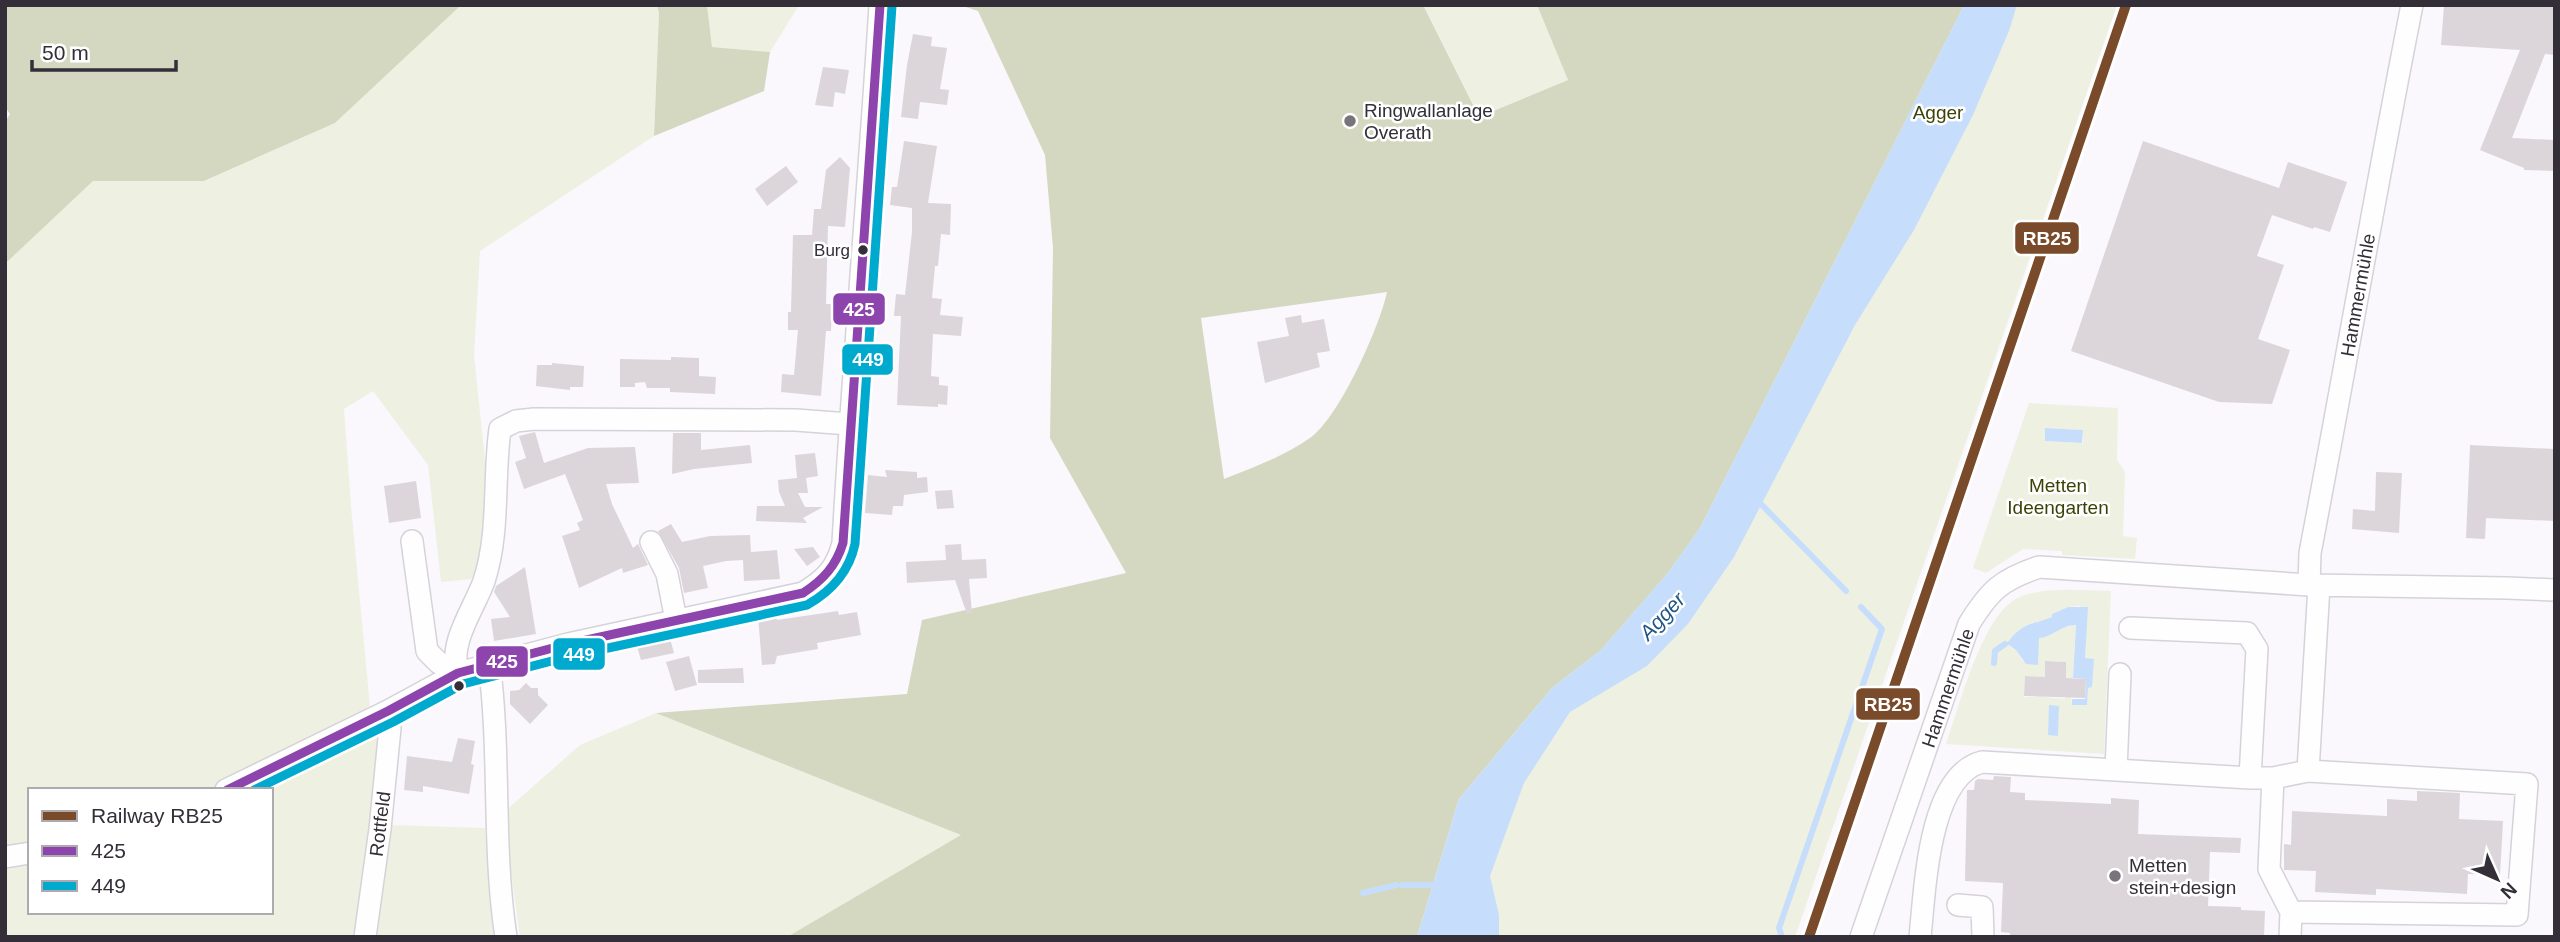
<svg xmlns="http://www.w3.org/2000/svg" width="2560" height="942" viewBox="0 0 2560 942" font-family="Helvetica,sans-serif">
<rect width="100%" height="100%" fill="#faf7fd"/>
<path fill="#eef1e1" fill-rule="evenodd" d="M459,5H657L659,13L654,136L480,251L474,355L486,470L485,524L481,552L472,579L441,582L428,465L373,391L344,409L351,506L370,707L378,747L371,827L356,937H5V263L93,181H204L335,123ZM30,790H271V912H30Z
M707,5H799L770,52L712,47Z
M1423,5H1537L1568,80L1479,117Z
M1932,5H2117L1795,937H1428Z
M2029,403L2118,408L2117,460L2125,472L2123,536L2137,538L2135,559L2062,555V551L2023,549L1986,573L1973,568ZM2045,428L2083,430V443L2045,441Z
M2111,591L2104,754L1946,744C1959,708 1983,611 2020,597C2047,586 2082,591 2111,591ZM2080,606L2086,626L2085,659H2094L2091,687H2088L2086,705H2072L2071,695H2066L2065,699L2043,697V694H2038L2037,697H2024L2025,676L2045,677L2046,661L2066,662V678H2073L2076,625C2062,625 2053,636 2039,638L2037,665L2023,661L2016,650L2004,642H2009L2020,630L2033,622L2039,624L2052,617V614L2068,607Z
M656,713L962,835L787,937H520L503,813L580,745Z
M388,825L485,828L497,937H375Z"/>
<path fill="#d5d8c0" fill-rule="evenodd" d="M5,5H459L460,6L335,123L204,181H93L8,261H5V122L10,114L5,107Z
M657,5H707L712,47L770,52L764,91L654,136L659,13Z
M960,5H1423L1479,117L1568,80L1537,5H1964L1700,528L1667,574L1601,650L1552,688L1459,799L1417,937H787L961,835L656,713L907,694L922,620L1126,573L1050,438L1053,248L1045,155L978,11ZM1387,292C1380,326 1339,418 1310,438C1284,456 1253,468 1224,479L1201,318Z"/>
<path fill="#c6defc" d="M1964,5H2017L2009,31L1973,115L1914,230L1855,325L1734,557L1688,624L1647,666L1570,712L1524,783L1490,876L1499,915V937H1417L1459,799L1552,688L1601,650L1667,574L1700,528Z
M2045,428L2083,430L2082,443L2045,441Z
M2068,607H2088L2085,658L2094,659L2092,687L2088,688L2087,705H2072V699H2085L2086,679L2073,678L2076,625C2061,625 2053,637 2039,638L2038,665L2026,664L2016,650L2009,645L2005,646L2004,642H2008C2015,632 2025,624 2037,622L2038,624V622L2052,617V614Z
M2049,705L2059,706L2058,736L2048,735Z"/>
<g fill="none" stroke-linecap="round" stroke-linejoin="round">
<path stroke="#c6defc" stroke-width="6" d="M1757,500L1846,591
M1994,663L1995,651L2005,644
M1402,885H1439
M1363,893L1396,885
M1782,937L1779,928L1882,629L1861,607"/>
</g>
<path fill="#dcd6db" d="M2444,5H2555V55L2545,54L2512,138L2555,140V171L2524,170V168L2480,150L2520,50L2441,45Z
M913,34L932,37L931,46L947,48L940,89L949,90L947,105L920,102L918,119L901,117L907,65Z
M823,67L849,70L845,94L835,92L833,107L815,105Z
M904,141L937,146L928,203L951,204L950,235L941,234L938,266H935L932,298L942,299L940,315L963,317L961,336L933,334L931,376L939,377V385L948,386L947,405L938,404V407L897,405L901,316H894L896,294L905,295L912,232V208L890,205L892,187H897Z
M2143,141L2279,188L2288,162L2347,182L2330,232L2314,227L2313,229L2272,215L2257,256L2284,265L2258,339L2290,350L2272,404L2219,402L2071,351Z
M840,157L850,168L845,227L828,226L826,304H832L831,331H826L821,396L781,392L782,374L794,375L798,330H788V312H791L793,235H812L814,209H821L826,170Z
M786,166L798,182L767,206L755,189Z
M1301,315L1302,323L1324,319L1330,351L1317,353L1320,367L1265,383L1257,342L1289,336L1285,318Z
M671,357L699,358V376L716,377L715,394L670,392V388H647L645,382L635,383V387H620V359L671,360Z
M552,363L584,366L583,387H570V390L536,386L537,365H552Z
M535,432L544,463L588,448L635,447L639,483L606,484L612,504L633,548L638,544L648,565L623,573L622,568L579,588L562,536L580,530L577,523L583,520L565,474L524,489L515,462L526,458L519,436Z
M673,433H701V450L750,445L752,463L694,469L672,474Z
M2470,445L2555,449V521L2486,518L2485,539L2466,538Z
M815,453L818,476L806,478L808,493H798L805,507H823L803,518L807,523L756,521L757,506H785L779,492L778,480L797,478L795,455Z
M885,470L917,472V478L927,477L928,492L904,495L903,506H893L892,515L865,513L868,475L887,477Z
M2376,472L2402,473L2399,533L2352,529L2353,509L2375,511Z
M416,481L421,518L389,523L384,486Z
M952,490L954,508L937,509L935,491Z
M671,524L682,542L710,536L750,535L751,552L777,550L780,579L744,581L743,560L726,561L703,566L708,588L684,593L679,568L658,531Z
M961,544L962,560L986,559L987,578L969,579L972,613L967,614L955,580L907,583L906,562L946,560L945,545Z
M813,547L820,557L807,566L794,549Z
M525,567L536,634L494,641L491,619L510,617L494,592L496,586Z
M838,611L839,615L857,612L861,635L817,643L818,649L777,656L775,664L762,665L758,616L777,614V620Z
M669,635L674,653L641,660L636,643Z
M689,656L697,685L675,691L666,662Z
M2045,661L2066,662V678L2086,679L2085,698L2024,696L2025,676L2045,677Z
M743,668L744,683H698V670Z
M526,683L531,688H538V695L548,705L530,724L510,704V691L519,690Z
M458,738L475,741L471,764L474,765L469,794L423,786V792L404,790L407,756L452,762Z
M1994,776L2011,777L2010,792L2025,793V800L2111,804V798L2139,800L2138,834L2241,838L2240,853L2210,852L2208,906L2241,907V910L2265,911L2264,937H2010V933L2001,932L2003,883L1965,881L1967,790H1974L1975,781L1978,779L1993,780Z
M2417,791L2460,793L2459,819L2503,821L2500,875L2468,874L2467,894L2376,889V895L2315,892L2316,871L2284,870V844L2291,845L2292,811L2387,816V799L2417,801Z"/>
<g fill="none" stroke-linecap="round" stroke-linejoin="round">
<defs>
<path id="minor" d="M2412,5C2376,187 2345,370 2310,553L2309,585L2507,588L2555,590
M412,541L427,651L439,663L458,673
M651,542L667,574L676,620
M2130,628L2247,633L2257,649L2250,778
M489,663C501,754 492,846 506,937
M458,673C448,643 474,609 484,581C500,532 493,480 500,429L516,421L534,419L796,420L849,424
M2116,770L2120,674
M2308,771L2319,586
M2273,778L2269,869L2291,912L2290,937
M226,790L388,711L458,673L568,644L803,593C825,580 837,568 843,543C853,363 869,185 880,5
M5,857L30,853
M1958,905L1982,907L1983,937
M365,937L380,829L390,728L388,711
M1861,937L1969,624C1990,590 2001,580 2039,567L2309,585
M1920,937C1925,891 1928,776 1982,762L2250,778H2273L2308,771L2527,784L2517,915L2291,912"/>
</defs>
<use href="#minor" stroke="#d6d2d9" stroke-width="24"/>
<use href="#minor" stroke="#fefeff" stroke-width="21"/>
<defs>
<path id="bus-1" d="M227,790L388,711L458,673L568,644L803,593C823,580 836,566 843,543L880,5"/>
<path id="bus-2" d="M254,790L393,722L463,684L571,656L807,605C832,591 849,572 855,544L892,6"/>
</defs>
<use href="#bus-1" stroke="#fff" stroke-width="14"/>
<use href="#bus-2" stroke="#fff" stroke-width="14"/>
<use href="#bus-1" stroke="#8e44ad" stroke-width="9"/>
<use href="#bus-2" stroke="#00a9ce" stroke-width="9"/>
<defs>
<path id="rail-1" d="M1809,937L2126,5"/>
</defs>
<use href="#rail-1" stroke="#fff" stroke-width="16"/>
<use href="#rail-1" stroke="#7a4b2a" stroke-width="10"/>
</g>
<g fill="#79747c" stroke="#fff" stroke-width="2.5">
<circle cx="1350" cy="121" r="7"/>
<circle cx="2115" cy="876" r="7"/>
</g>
<g fill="#332e37" stroke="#fff" stroke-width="2.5">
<circle cx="863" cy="250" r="6"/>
<circle cx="459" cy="686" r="6"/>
</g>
<g text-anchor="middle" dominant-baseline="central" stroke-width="5" stroke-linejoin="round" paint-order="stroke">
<g font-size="17" fill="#332e37" stroke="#fff" text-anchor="end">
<text x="850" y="250">Burg</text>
</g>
<g font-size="19" fill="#332e37" stroke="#fff" text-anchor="start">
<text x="1364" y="110">Ringwallanlage<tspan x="1364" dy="22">Overath</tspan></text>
<text x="2129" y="865">Metten<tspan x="2129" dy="22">stein+design</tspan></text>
</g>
<g font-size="19" fill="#3c4207" stroke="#fff">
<text x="1938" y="112">Agger</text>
<text x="2058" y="485">Metten<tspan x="2058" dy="22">Ideengarten</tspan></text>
</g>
<g font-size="19" fill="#332e37" stroke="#fff">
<text transform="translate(2358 295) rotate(-80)">Hammermühle</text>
<text transform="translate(1948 688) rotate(-71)">Hammermühle</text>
<text transform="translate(380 824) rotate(-83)">Rottfeld</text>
</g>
<g font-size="21" font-style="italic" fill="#225686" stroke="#fff">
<text transform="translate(1662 616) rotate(-47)">Agger</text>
</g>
</g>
<g stroke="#fff" stroke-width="2.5">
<rect x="2014" y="221" width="66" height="34" rx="7" fill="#7a4b2a"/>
<rect x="832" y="292" width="54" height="34" rx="7" fill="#8e44ad"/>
<rect x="841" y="343" width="53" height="33" rx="7" fill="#00a9ce"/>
<rect x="552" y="637" width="54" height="34" rx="7" fill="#00a9ce"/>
<rect x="475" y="645" width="54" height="33" rx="7" fill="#8e44ad"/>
<rect x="1855" y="687" width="66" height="34" rx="7" fill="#7a4b2a"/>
</g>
<g font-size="19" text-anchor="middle" font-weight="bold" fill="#fff">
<text x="2047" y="245">RB25</text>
<text x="859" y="316">425</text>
<text x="868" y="366">449</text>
<text x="579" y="661">449</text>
<text x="502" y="668">425</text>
<text x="1888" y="711">RB25</text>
</g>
<rect width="2560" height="942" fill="none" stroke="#332e37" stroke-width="14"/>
<rect x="28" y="788" width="245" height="126" fill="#ffffff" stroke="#adabaf" stroke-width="2"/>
<rect x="42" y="811" width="35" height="10" fill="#7a4b2a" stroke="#adabaf" stroke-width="2"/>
<text x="91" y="823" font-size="21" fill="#332e37">Railway RB25</text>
<rect x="42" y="846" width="35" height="10" fill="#8e44ad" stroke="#adabaf" stroke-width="2"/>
<text x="91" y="858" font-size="21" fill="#332e37">425</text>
<rect x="42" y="881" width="35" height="10" fill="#00a9ce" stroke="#adabaf" stroke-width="2"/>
<text x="91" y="893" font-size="21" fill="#332e37">449</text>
<g transform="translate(2497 879) rotate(135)" stroke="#ffffff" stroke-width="5" paint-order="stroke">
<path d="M0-5L12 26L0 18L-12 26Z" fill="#332e37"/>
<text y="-10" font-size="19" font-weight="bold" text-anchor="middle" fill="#332e37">N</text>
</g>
<path d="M32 60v10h144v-10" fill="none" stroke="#332e37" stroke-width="3.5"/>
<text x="42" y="60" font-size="21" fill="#332e37" stroke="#ffffff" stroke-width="5" paint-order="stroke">50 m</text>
</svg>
